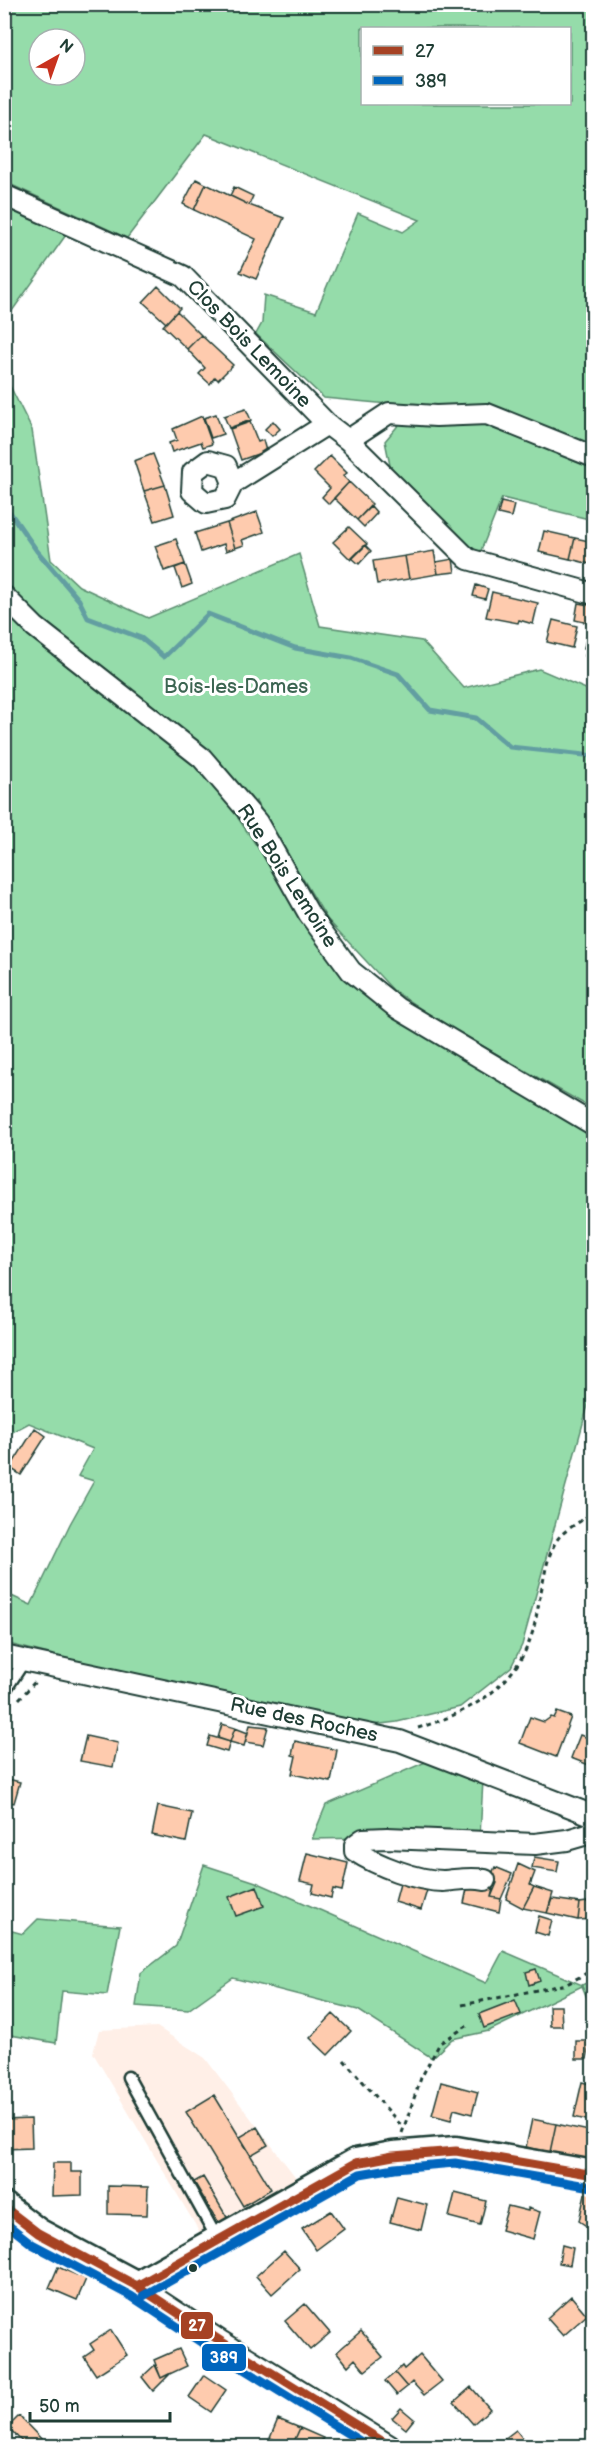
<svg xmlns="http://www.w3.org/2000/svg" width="598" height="2451" viewBox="0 0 598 2451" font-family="'Balsamiq Sans',sans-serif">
<rect width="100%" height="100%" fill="#fff"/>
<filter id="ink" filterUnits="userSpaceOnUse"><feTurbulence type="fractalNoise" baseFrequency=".0167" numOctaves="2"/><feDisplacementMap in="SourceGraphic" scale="12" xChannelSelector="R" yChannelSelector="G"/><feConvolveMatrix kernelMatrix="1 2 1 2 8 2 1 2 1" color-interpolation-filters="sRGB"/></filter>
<g filter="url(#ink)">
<path fill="#ffefe7" d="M157,2027L205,2058L297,2179L205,2241L93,2053L99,2030Z"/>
<path fill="#95dcaa" stroke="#5a8c6f" stroke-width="1.5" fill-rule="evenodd" d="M5,5H593V520L502,498L480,553L450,531L392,475L385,441L401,422L421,407L324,398L256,334L262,323L264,295L316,312L358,213L403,232L420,220L206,134L127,238L5,182ZM362,28H570V104H362ZM39,39H75V75H39Z
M5,208L68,232L5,321Z
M4,374L32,430L51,560L79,586L148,618L299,554L320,626L422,641L464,688L539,669L593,692V1109L442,1023L393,990L327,919L256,801L238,818L343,975L383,1009L593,1133V1387L522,1645L511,1667L460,1707L397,1722L356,1727L137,1676L5,1643V1593L31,1605L70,1524L94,1481L78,1476L93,1449L29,1423L5,1436Z
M430,1760L483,1780L480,1836L312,1839L326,1805Z
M204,1865L256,1882L486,1983L503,1951L582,1985L593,1980V2012L582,1986L489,2031L452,2039L432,2058L358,2010L233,1978L188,2010L136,2006L141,1973L176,1946Z
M38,1919L120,1926L107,1995L62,1991L56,2043L5,2034V1929L23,1934Z"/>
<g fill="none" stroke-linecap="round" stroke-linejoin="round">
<path stroke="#629ea1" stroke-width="5" d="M4,504L37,551L79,600L88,618L141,638L164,657L208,614L295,648L351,658L398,674L430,710L476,718L510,747L594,756"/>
</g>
<path fill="#fecbae" stroke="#1f3d34" stroke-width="1.5" d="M196,179L206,184L194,210L183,204Z
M206,184L249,205L284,218L256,279L240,272L256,239L194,210Z
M234,187L253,196L249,205L230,196Z
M158,286L180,308L166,323L143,302Z
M177,311L201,335L187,349L163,326Z
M201,335L233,365L218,380L215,377L210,384L199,374L205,368L187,349Z
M246,409L251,420L229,428L224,416Z
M216,414L223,434L211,438L204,418Z
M202,416L212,444L203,447L201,442L172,452L169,443L177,440L173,429Z
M273,421L280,429L272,436L265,429Z
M250,422L258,442L263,440L266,451L241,460L230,429Z
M153,454L165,485L144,491L134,461Z
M330,456L347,473L343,476L349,482L329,504L322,497L330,488L314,472Z
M349,482L372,504L357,520L334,498Z
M165,485L174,515L155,521L144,491Z
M501,502L514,505L511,517L498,514Z
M371,506L377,513L364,527L357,520Z
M257,512L264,532L242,540L244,545L235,548L227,523Z
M227,523L235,548L226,551L224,544L201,552L195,533Z
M349,527L367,544L351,560L333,542Z
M544,531L575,538L570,559L539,552Z
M575,538L594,542V565L570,559Z
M176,539L185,564L164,571L155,546Z
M365,545L371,551L359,564L352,558Z
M434,551L438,574L409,579L405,556Z
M405,556L409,579L377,584L373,561Z
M453,559L455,572L438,574L436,562Z
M185,564L192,584L182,588L175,568Z
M476,585L488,589L485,599L473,596Z
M492,592L538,603L533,624L519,620L518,623L486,617Z
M578,603L594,606L593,624L575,620Z
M553,620L577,626L572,648L547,642Z
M589,626L594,627V650L584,648Z
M587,649L594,650V658L585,656Z
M35,1428L46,1436L21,1475L10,1468Z
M557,1712L571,1717L556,1757L520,1743L530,1717L544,1722L551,1717L554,1718Z
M222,1724L235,1728L230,1742L218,1738Z
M250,1725L268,1727L263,1745L245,1742Z
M235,1728L248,1733L244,1746L230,1742Z
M580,1735L594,1740V1767L571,1758Z
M86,1736L118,1743L113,1767L80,1761Z
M210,1736L230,1742L227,1752L207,1746Z
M295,1741L337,1750L331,1782L292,1774L296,1756L292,1755Z
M4,1778L20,1782L14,1803L4,1801Z
M158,1806L192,1813L186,1842L152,1835Z
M307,1853L348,1863L342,1891L333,1889L331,1898L312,1893L314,1884L300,1881Z
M534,1857L559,1861L557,1872L532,1868Z
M518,1864L535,1872L530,1885L534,1887L523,1908L506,1899Z
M495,1867L512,1874L501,1899L491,1897L497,1883L489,1880Z
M401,1880L428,1887L421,1910L395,1902Z
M468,1884L493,1889L491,1897L501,1899L499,1912L464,1903Z
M257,1886L264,1906L236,1916L229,1897Z
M534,1887L553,1893L547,1913L523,1908Z
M552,1899L580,1903L578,1920L547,1913Z
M594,1901V1919L578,1920L580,1903Z
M539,1916L552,1920L548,1936L535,1932Z
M536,1969L540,1981L529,1985L526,1972Z
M515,2000L521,2014L484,2028L479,2014Z
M549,2006H561L562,2026H550Z
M333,2014L351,2031L328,2055L310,2038Z
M576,2041H590L587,2059H576Z
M441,2082L478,2092L472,2114L454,2109L451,2120L432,2115Z
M582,2082L594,2085V2122L574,2117Z
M214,2095L271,2189L243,2206L186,2112Z
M31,2119L32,2148L4,2149V2120Z
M532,2119L556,2124L550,2152L526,2147Z
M556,2124L594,2132V2161L550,2152Z
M257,2127L268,2145L251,2155L240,2137Z
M53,2163H71V2172H82V2195L52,2196Z
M203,2177L228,2219L219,2224L194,2182Z
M108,2186L148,2187L147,2215L108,2214Z
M586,2189L594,2190V2231L579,2221Z
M455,2193L486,2201L480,2225L449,2217Z
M397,2197L427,2205L421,2230L390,2222Z
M508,2206L528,2211V2208L540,2212L533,2239L501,2230Z
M331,2211L344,2229L316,2250L302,2229Z
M562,2245L573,2248L570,2265L559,2263Z
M284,2251L300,2269L272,2294L256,2276Z
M58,2267L86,2279L77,2300L49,2288Z
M571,2296L587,2315L563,2336L547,2318Z
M305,2304L330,2333L310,2350L285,2321Z
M111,2330L127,2355L96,2375L84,2357L94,2350L90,2344Z
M361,2331L383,2357L365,2371L355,2359L348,2366L337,2352Z
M179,2349L187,2366L161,2378L154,2360Z
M420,2355L442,2381L424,2395L412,2382L407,2387L395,2373L402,2366L404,2369Z
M155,2365L161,2378L171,2373L153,2391L142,2377Z
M395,2373L407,2387L397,2395L385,2381Z
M204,2375L226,2390L211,2412L189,2397Z
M471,2387L490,2409L473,2424L454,2402Z
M401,2408L414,2419L406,2429L392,2418Z
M19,2416L48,2446H26L8,2427Z
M278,2419L300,2428L292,2446L270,2438Z
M300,2428L323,2438L319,2446H292Z
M516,2430L529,2446H495Z"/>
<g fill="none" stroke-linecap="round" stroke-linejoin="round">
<defs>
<path id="lane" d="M4,1692L25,1660
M128,2077L218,2240"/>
<path id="street" d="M4,195L183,276L327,424L348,440L468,559L594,594
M348,440L389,413L436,416L487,414L594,457
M233,483L226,466L208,461L193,472L192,491L206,503L225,499L233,483L327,424
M4,596L35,627L202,758L257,822L309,914L351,971L397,1008L594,1125
M4,1656L400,1741L594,1816
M485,1880C471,1877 458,1880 443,1881C417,1881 376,1865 355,1851V1845L363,1839L387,1838L535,1844L567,1840L591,1833L594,1828
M137,2286L222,2342L390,2446"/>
<path id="secondary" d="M4,2207L38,2233L137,2286L356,2163L393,2156L456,2151L594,2175"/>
</defs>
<use href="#lane" stroke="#1f3d34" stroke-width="15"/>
<use href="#street" stroke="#1f3d34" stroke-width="24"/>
<use href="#secondary" stroke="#1f3d34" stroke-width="33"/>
<path stroke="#1f3d34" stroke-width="3" stroke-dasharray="4.5 4.5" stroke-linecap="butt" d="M19,1699L35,1682
M4,1713L12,1705
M418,1728C468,1713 513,1689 531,1637C536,1622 538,1606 541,1592C545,1574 548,1550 560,1536C567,1529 578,1523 586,1517
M462,2005L567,1984L594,1969
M344,2060L399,2123L404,2126
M402,2133L421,2078L440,2043L467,2026"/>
<use href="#lane" stroke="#fff" stroke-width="10"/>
<use href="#street" stroke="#fff" stroke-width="20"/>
<use href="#secondary" stroke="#fff" stroke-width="28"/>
<defs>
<path id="bus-1" d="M4,2207L38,2233L137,2286L222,2342L390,2446
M137,2286L356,2163L393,2156L456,2151L594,2175"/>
<path id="bus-2" d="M4,2222L32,2244L131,2296L216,2352L368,2446
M143,2296L360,2174L395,2168L455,2163L592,2187"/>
</defs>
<use href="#bus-1" stroke="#fff" stroke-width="14"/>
<use href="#bus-2" stroke="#fff" stroke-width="14"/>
<use href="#bus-1" stroke="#a64224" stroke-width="9"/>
<use href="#bus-2" stroke="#0065bd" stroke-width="9"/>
</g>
</g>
<circle fill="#1f3d34" stroke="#fff" stroke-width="2" cx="193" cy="2268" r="5"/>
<g text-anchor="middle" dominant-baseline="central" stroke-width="6" stroke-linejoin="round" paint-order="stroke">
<g font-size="20" fill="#1f3d34" stroke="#fff">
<text transform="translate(249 344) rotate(46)">Clos Bois Lemoine</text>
<text transform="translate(287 876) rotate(57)">Rue Bois Lemoine</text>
<text transform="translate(304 1720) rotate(12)">Rue des Roches</text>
</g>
<g font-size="20" fill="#3c6552" stroke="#fff">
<text x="236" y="687">Bois-les-Dames</text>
</g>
</g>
<g stroke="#fff" stroke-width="2">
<rect x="180" y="2311" width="34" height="29" rx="6" fill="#a64224"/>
<rect x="201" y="2343" width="46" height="29" rx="6" fill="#0065bd"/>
</g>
<g font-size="16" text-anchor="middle" font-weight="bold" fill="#fff">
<text x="197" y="2331">27</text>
<text x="224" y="2363">389</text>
</g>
<rect width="598" height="2451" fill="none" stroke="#fff" stroke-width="24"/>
<rect x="12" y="12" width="574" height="2427" fill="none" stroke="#1f3d34" stroke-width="2" filter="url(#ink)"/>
<rect x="361" y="27" width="210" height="78" fill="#ffffff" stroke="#a5b1ae" stroke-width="1.5"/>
<rect x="373" y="46" width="30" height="9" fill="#a64224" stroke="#a5b1ae" stroke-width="1.5"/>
<text x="415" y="57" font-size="18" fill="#1f3d34">27</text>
<rect x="373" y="76" width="30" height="9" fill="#0065bd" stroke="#a5b1ae" stroke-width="1.5"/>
<text x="415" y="87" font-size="18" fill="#1f3d34">389</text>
<g transform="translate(57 57) rotate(40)"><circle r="28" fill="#ffffff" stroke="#a5b1ae" stroke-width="1.5"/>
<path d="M0-4.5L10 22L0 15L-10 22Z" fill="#c8321e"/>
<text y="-9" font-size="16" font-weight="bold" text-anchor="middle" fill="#1f3d34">N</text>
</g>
<path d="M30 2412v9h140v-9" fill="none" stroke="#1f3d34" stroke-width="3"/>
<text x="39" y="2412" font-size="18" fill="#1f3d34" stroke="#ffffff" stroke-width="4.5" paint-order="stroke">50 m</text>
</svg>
